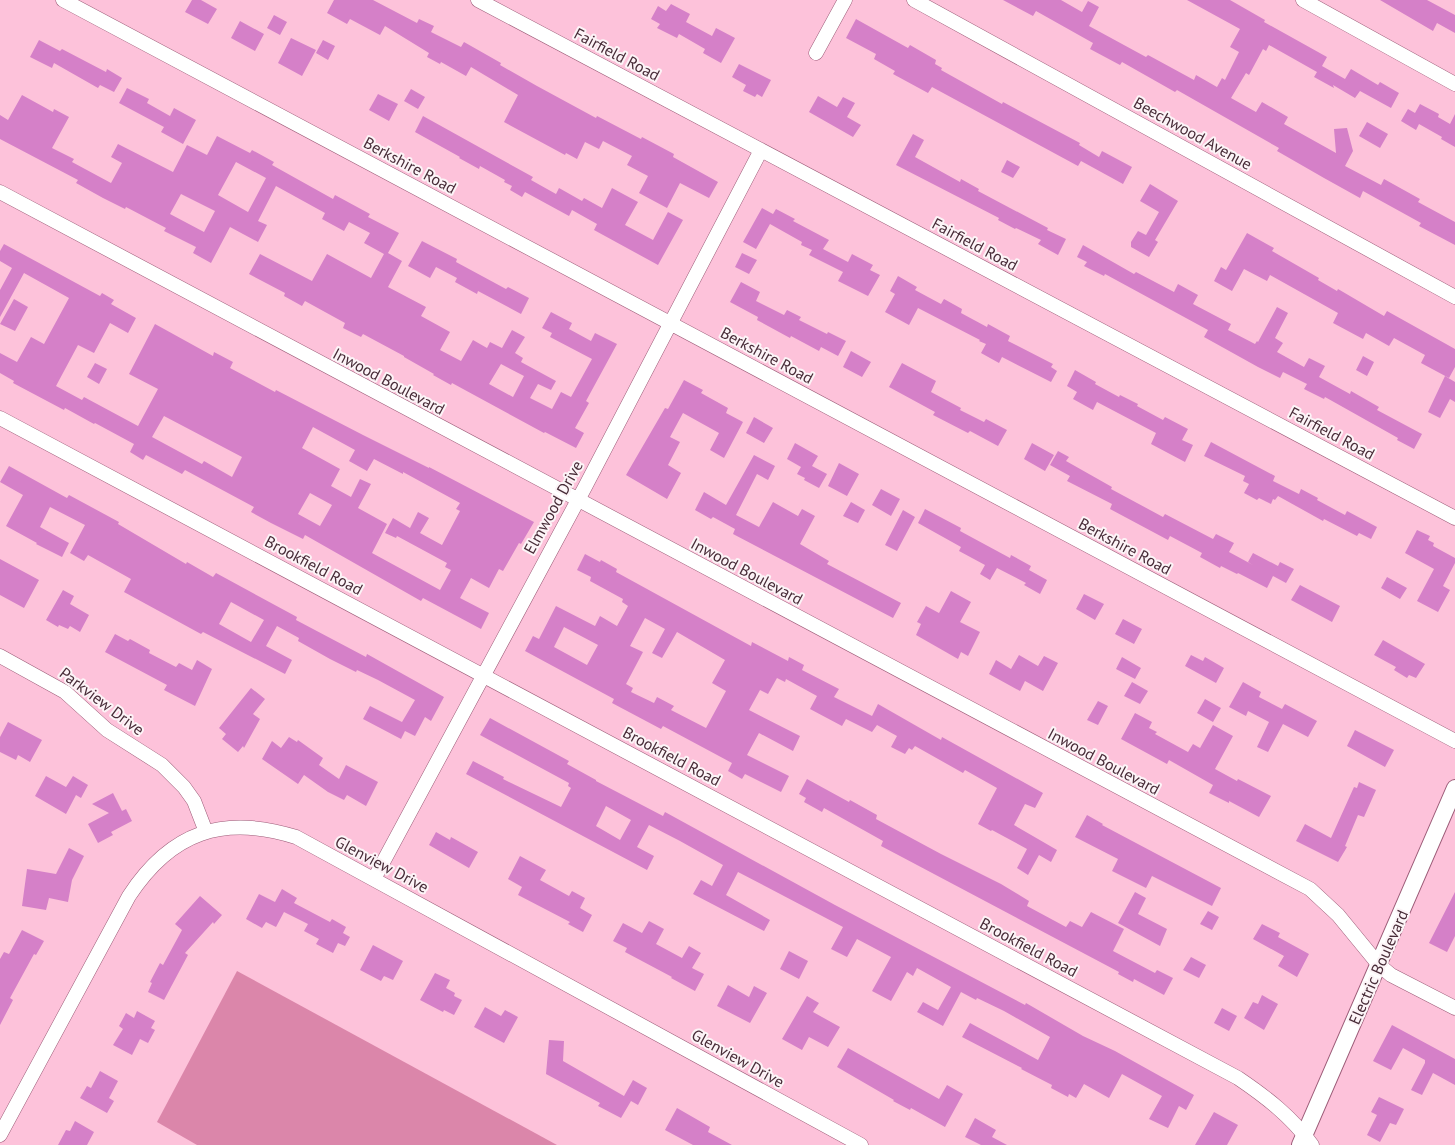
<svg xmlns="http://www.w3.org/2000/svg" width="1455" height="1145" viewBox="0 0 1455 1145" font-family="'PT Sans',sans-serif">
<rect width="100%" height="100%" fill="#fdc2da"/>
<path fill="#db86aa" d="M237,971L557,1145H197L157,1122Z"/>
<path fill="#d580c8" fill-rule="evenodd" d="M192,0H201L217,9L208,24L185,12Z
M334,0H373L417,23L419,19L434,26L431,32L461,47L464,42L501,63L500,65L537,86L596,118L597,116L641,139L642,137L674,154L673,157L718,182L709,198L680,183L667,208L639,193L648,176L627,165L632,156L603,141L599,149L585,142L577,159L566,153L565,155L504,122L518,95L471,67L466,76L441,62L440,64L427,57L429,53L385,26L380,35L350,19L347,24L327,13Z
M1003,0H1061L1082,12L1088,1L1099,7L1089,26L1146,57L1148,55L1194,80L1196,75L1217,87L1222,78L1225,80L1239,52L1230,47L1240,29L1187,0H1230L1265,20L1264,22L1327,57L1322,66L1345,79L1351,69L1378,85L1380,82L1399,93L1391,108L1360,91L1355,98L1333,85L1334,88L1314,77L1317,72L1269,45L1266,51L1263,49L1249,75L1246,73L1231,98L1256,112L1262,102L1288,117L1284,124L1336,153L1334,129L1347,128L1353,151L1345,166L1381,185L1384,179L1420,199L1418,202L1455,222V245L1419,226L1421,223L1363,191L1360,198L1324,178L1277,151L1279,148L1177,90L1175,92L1122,62L1120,65L1090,49L1093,43L1036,11L1033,16Z
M1380,0H1427L1455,15V33L1437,23L1433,31Z
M671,4L690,14L686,22L712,36L716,28L735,38L721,63L703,53L705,49L679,34L677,38L657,28L660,24L651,19L658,6L666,11Z
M274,15L287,22L280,35L267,28Z
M856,19L908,48L910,45L936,60L935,64L942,68L941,70L1002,104L1003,102L1080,143L1079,145L1099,157L1102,151L1132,167L1123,184L1081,161L1078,166L932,87L928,93L893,74L895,71L874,59L876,54L846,38Z
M240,21L264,34L255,51L231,38Z
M291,38L316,50L302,76L278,63Z
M39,40L60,51L62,49L106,72L107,69L122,78L114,92L100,85L98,88L54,63L52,68L30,57Z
M323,40L335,46L328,60L316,53Z
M739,64L771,80L762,97L757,94L755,97L743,91L746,85L732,77Z
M127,88L149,99L147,103L170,116L174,108L196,120L183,144L161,132L164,127L119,103Z
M411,89L425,97L418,109L404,101Z
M378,94L398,104L389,121L369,110Z
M22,95L53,112L54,109L69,117L52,148L74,159L72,162L111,183L122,163L111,157L118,144L173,172L187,145L207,155L217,136L250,153L252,150L274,162L272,165L333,199L335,195L370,214L368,217L399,233L388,253L402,261L388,287L426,307L421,316L450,332L440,350L461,361L473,340L487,348L490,342L502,348L512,330L525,337L515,353L523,358L521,362L556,381L551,390L538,384L530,398L552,409L561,392L571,397L592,359L550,337L552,333L542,328L551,312L572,323L569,329L591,341L595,333L617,344L586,401L589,403L575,428L584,433L576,448L545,432L544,433L452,383L451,385L433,375L434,374L404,357V356L363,334L361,337L343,328L345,323L305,301L302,306L284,296L285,293L249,274L260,254L312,281L327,254L371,278L384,254L364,243L370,233L349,222L344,231L322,219L325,213L276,186L258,221L267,225L258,242L230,227L211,263L193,253L196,247L164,231L166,228L126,207L125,209L103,198L76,183L78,180L0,139V115L8,120ZM236,162L266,178L248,212L218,195ZM181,194L215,211L204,232L170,214ZM501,364L524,376L513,397L489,384Z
M818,96L837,107L843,97L855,103L847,117L861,125L853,137L809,112Z
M1420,104L1439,114L1438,117L1450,124L1455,114V147L1441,139L1442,137L1419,124L1416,130L1401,121L1408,109L1415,113Z
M423,116L533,177L531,180L556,194L559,188L582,201L584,198L602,208L612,188L638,202L625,225L653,240L668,212L683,220L658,265L594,230L597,224L572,210L569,216L525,192L522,197L510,190L512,186L504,182L505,180L480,166L479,169L459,158L460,157L415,132Z
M1367,122L1388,134L1380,148L1359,136Z
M913,134L924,140L915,157L960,182L961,179L979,189L978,191L1048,228L1047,230L1066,239L1058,255L1038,244L1041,240L1016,228L1015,229L998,220L999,218L896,165Z
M1007,160L1020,167L1013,178L1001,172Z
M1150,184L1178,201L1155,240L1158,242L1149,257L1131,247V242L1138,231L1146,235L1159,212L1140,201Z
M762,208L773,214L776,209L795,219L793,221L829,240L823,249L848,262L852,254L873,265L870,270L880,275L868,296L838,281L843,272L809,255L812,250L801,245L802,242L770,224L756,249L743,242Z
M1247,233L1274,248L1272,251L1319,278L1318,280L1337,291L1338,289L1384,316L1387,311L1455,349V367L1449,378L1421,363L1425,355L1394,338L1389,346L1366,333L1363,339L1333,323L1338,313L1270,275L1267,281L1244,269L1232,291L1214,281L1221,267L1226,270Z
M422,241L457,259L456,262L506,289L508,287L529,298L521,314L478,291L477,294L455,282L457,278L436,267L430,278L408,266Z
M4,244L100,296L102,293L114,300L111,304L136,318L128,333L110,323L94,353L78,345L56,386L82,400L84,397L138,426L158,389L129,374L155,324L213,356L214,352L233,362L230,368L275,392L276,390L363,435L429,468V467L534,522L521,544L519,543L503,571L499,569L489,588L471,578L460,598L489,613L481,629L423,598L421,601L305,535L303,539L271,523L251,512L254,507L185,470L182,474L146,455L143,460L130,452L134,444L95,423L94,424L65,408L64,410L13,383L14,381L0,373V353L17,362L31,337L44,344L69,298L24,273L0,317V290L12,268L0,261V251ZM164,416L242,457L232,477L204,461L202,464L152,437ZM313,427L355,450L349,461L367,471L374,459L403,474V472L460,503L456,509L460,511L442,545L420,533L429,518L418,512L410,528L393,518L385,533L396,538L397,536L447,563L445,567L451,570L440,590L372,553L387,524L358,508L371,484L360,479L351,497L331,486L340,469L302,448ZM310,493L332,505L320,526L298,514Z
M1083,245L1134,274L1136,272L1174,292L1178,284L1198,295L1193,304L1231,324L1228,330L1255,344L1257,341L1258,342L1277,307L1288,313L1275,338L1283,343L1277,352L1304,367L1309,358L1325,366L1319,377L1350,394L1351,391L1379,407L1377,410L1422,434L1414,449L1397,440L1398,438L1325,397L1324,399L1304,389L1307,384L1283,372L1280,378L1258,367L1204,337L1208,330L1105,274L1104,276L1084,266L1087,262L1077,257Z
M742,253L757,260L749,274L735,267Z
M898,276L917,287L915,290L941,304L944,299L962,309L961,313L987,327L988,324L1010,336L1008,341L1053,364L1051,367L1057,371L1051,382L1002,357L999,363L981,353L986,344L979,341L980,340L918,308L909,325L885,312L895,294L890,291Z
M741,282L760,292L756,301L784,315L787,310L801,317L799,320L827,334L828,332L846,341L838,356L821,347L819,351L791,336L790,338L757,320L758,317L730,302Z
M14,299L28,307L15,331L0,324Z
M851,351L871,362L862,377L843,367Z
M1363,356L1374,362L1367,376L1356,370Z
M95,363L107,369L99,384L87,377Z
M902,363L936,381L931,392L961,408L960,410L984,422L986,419L1007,430L998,446L970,431L968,433L933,415L935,412L889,387Z
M1075,370L1096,382L1095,384L1119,397L1120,395L1138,404L1137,406L1163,420L1165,417L1188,429L1182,440L1193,445L1185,462L1151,444L1156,433L1097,402L1093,410L1073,399L1077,392L1067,386Z
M1445,376L1455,382V402L1450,399L1440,418L1428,412Z
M684,380L703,390L701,393L728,408L726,413L743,422L724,458L710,450L719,433L683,413L670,437L680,442L668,465L681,473L667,499L626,475L665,408L668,409Z
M754,417L773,428L764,443L746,433Z
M1211,442L1275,476L1273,481L1299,494L1301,489L1318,498L1317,500L1345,515L1347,511L1377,527L1371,539L1359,533L1357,536L1324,519L1323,521L1278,496L1275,500L1273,499L1271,504L1259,498L1257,500L1244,493L1249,484L1243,481L1245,476L1204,456Z
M795,443L818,456L812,466L827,474L819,488L804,480L805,478L797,474L801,467L787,459Z
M1032,443L1054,455L1045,471L1024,459Z
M1058,451L1069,457L1066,461L1112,487L1111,489L1163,517L1165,514L1213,539L1216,534L1234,543L1229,552L1253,565L1248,562L1253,553L1278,566L1280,562L1294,569L1286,583L1273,576L1267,588L1238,573L1237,574L1221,566L1220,568L1200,557L1202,553L1170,536L1168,540L1110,509L1112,504L1067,481L1070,476L1050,465Z
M754,455L775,466L768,480L757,474L736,515L759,527L773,502L798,516L802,509L815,516L800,544L829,561L827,564L901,603L893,618L733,534L735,529L713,517L711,519L695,510L704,492L726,505Z
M839,463L859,474L847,496L828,486Z
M9,466L67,498L69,495L119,522L118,524L186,564L187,562L213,577L216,573L297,617L296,620L366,657L367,654L444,697L431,721L425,717L415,736L405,731L401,739L363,719L370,706L402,722L415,700L378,680L357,670L356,672L330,659L298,641L299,638L277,626L266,646L292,660L285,674L203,632L201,634L124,592L131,579L88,555L84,561L70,553L85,525L50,507L40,527L69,543L62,557L36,544L37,543L6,526L23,495L0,482ZM231,602L264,620L251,642L219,624Z
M881,489L900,499L891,516L872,505Z
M851,502L865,510L858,523L843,516Z
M925,509L961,528L960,531L1010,558L1011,555L1031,566L1029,570L1047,580L1040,594L1024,585L1026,583L997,568L990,580L980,574L985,565L959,551L961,547L918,523Z
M903,510L915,517L897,551L885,545Z
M1417,530L1430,536L1428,540L1434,543L1433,546L1455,558V563L1443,586L1450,590L1438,612L1417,601L1434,569L1405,553Z
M585,554L600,562L601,560L617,569L616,572L751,646L752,642L788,661L789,657L804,665L802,670L839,689L834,697L872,716L878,704L941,740L942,737L1043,793L1035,808L1025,804L1014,825L1057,850L1051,862L1039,855L1028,875L1017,868L1027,849L992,830L991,831L978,824L997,788L965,770L963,773L915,746L912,750L909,748L905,754L891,747L897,736L877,725L872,732L846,719L842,726L810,709L817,696L786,679L785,682L777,678L768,694L760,690L749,710L800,736L793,751L759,733L747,755L789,776L781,792L745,774L742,779L728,771L732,763L663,726L661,729L612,703L614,699L525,651L533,636L539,639L556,606L595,626L600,616L617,626L628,606L622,602L623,599L590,581L591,577L577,570ZM645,618L665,629L652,653L662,658L677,632L725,660L712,683L726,691L706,728L671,710L674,706L657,697L654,703L631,692L633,688L626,684L643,652L630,646ZM564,627L598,645L587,665L554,647Z
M0,559L39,580L24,608L0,595Z
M1387,577L1407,588L1400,599L1381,588Z
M1300,585L1340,606L1332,622L1291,600Z
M63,590L74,596L70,604L89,615L80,632L70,626L68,629L59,625L58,627L46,620Z
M951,591L971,602L960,622L980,632L968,656L961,652L958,659L916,635L921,624L917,622L926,606L939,613Z
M1084,594L1104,604L1095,620L1076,609Z
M1123,619L1142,629L1134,644L1115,634Z
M115,634L128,641L130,639L150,650L149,653L176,667L179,663L192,670L197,660L212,669L195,706L164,690L167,685L105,652Z
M1383,640L1425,664L1416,678L1409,675L1407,678L1394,670L1396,667L1374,655Z
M1019,655L1038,666L1044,656L1058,663L1043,691L1025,681L1020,691L989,674L996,660L1011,669Z
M1191,655L1203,661L1205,657L1224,668L1216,683L1185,666Z
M1122,657L1141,668L1135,679L1116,669Z
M1132,682L1148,691L1140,704L1124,696Z
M1243,682L1261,692L1259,697L1282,709L1285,704L1317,721L1308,737L1283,724L1268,752L1257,747L1269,722L1248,711L1246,716L1229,707Z
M251,688L265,699L253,714L260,719L244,748L243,746L238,752L222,739L226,734L219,728Z
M1205,699L1221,708L1213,722L1197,713Z
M1098,701L1108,706L1098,725L1087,720Z
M1135,713L1152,722L1149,728L1157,732L1155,734L1188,752L1193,744L1200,748L1213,725L1233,736L1215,769L1237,781L1238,779L1271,796L1259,817L1229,801V803L1209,793L1213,785L1169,760L1167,764L1121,739Z
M490,718L569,761L567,764L596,780V781L663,816L665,812L835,905L1025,1005L1026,1003L1083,1036L1115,1051L1194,1095L1186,1110L1179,1106L1168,1128L1149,1119L1162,1096L1122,1074L1109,1098L1084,1084L1076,1098L1069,1094L1068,1097L1051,1088L1052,1085L1021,1069L1022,1068L962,1037L970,1023L1038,1060L1050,1037L1004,1011L977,998L976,1000L961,992L943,1026L917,1012L923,1002L938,1010L951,987L917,968L913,976L907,972L891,1001L872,991L891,957L857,939L847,957L831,949L843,927L738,872L726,895L770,920L764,931L693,894L701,880L712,886L723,865L680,841L649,825L637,847L654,856L647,870L466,774L473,761L504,777L503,779L561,807L571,788L568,786L569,783L480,735ZM606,806L631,820L620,840L596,826Z
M8,722L42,740L30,762L18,755L16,760L0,752V737Z
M1355,730L1394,750L1385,767L1347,746Z
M289,737L297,742L298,740L323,758L319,765L339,779L346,765L378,782L366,806L347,795L344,800L328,792L304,775L298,784L262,759L272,741L281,748Z
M46,776L66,787L73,776L88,785L81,798L76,795L66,814L35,796Z
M807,779L849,802L850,800L877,815L876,819L941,854L1001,884L1029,901L1027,906L1066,927L1070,921L1082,927L1091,912L1124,929L1113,951L1155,973L1157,970L1173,978L1164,995L1134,979L1133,982L1118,974L1119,972L900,856L881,846L883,841L824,808L822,812L804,802L806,798L799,794Z
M1359,782L1376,790L1364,817L1358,815L1345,846L1347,847L1338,862L1296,841L1305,824L1331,838L1354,787L1357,788Z
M113,793L122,811L126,809L132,821L111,832L113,835L98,843L88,824L109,813L92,804Z
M1087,815L1103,824L1102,825L1221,888L1212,906L1152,876L1146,888L1112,871L1118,859L1075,837Z
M436,832L450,840L451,837L478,852L469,868L429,845Z
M69,848L84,856L72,880L68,902L49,898L46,910L22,906L27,869L56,874Z
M520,856L546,870L540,880L569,896L572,891L585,898L580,908L592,915L583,932L568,924L570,922L518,895L522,887L508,879Z
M282,889L297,898L294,903L330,922L332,919L346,927L343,933L350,937L345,946L338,943L333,953L316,944L319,939L304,931L308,924L284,912L276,927L266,922L262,928L246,919L259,894L275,902Z
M1135,892L1146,898L1138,914L1167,929L1160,946L1118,923Z
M1455,892V936L1447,952L1429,943Z
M200,896L222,915L214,924L213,922L185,953L188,955L164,1000L148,992L152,983L150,982L160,963L163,965L182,930L175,924Z
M1208,911L1219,917L1212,930L1200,924Z
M649,921L664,929L656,944L682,958L689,946L701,953L692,968L704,974L695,991L671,978L672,977L625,952L627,948L613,941L623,923L642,933Z
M1262,924L1280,933L1278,937L1309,954L1297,977L1278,966L1284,956L1253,939Z
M22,930L44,941L36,955L34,954L10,998L13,1000L0,1025V959L4,952L9,954Z
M373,945L403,961L393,980L384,976L381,981L360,970Z
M789,951L808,961L799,979L780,969Z
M1191,957L1206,965L1199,978L1183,970Z
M435,973L450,980L446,988L455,993L454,996L462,1000L454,1015L444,1010L443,1012L420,1000Z
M728,985L749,997L754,986L767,993L750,1023L717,1006Z
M1262,995L1278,1004L1264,1030L1244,1018L1253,1002L1258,1004Z
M807,996L819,1003L813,1012L840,1027L828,1047L809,1037L802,1050L782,1039Z
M485,1007L501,1016L505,1010L518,1017L504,1043L474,1027Z
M1222,1008L1237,1016L1229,1031L1214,1023Z
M137,1011L155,1021L151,1028L155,1030L148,1043L140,1039L132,1055L113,1045L123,1029L119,1026L126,1013L134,1018Z
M1392,1025L1455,1059V1085L1433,1073L1422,1095L1411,1090L1425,1063V1060L1403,1048L1391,1070L1373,1061Z
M549,1040L564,1041L563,1061L624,1096L633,1080L647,1088L638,1105L631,1101L621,1118L598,1106L600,1103L546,1074Z
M848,1048L939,1099L947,1085L963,1094L945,1127L911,1108L910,1110L893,1101L894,1100L837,1067Z
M100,1071L118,1081L109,1098L114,1101L107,1113L80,1098L87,1086L91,1088Z
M1379,1097L1404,1109L1396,1125L1390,1123L1380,1142L1367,1135L1377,1115L1371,1112Z
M677,1108L710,1127L708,1132L732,1145H693L665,1130Z
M1214,1112L1238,1125L1227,1145H1195Z
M975,1118L996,1130L992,1137L1007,1145H981L965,1137Z
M75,1121L94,1132L87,1145H58L66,1130L70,1131Z"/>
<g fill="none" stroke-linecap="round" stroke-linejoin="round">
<defs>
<path id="minor" d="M63,0L1455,741
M478,0L1455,518
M914,0L1455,297
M1303,0L1455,84
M816,53L845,0
M0,192L1310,889L1338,915L1379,965L1391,975L1455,1008
M0,418L1238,1078C1266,1097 1292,1117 1312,1145
M0,656L65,692L107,730L162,765L184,787L194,801L206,832
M374,879L585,487L761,150
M0,1135L129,896C171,832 223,814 296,837L861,1145"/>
<path id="tertiary" d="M1300,1145L1455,788"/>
</defs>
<use href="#minor" stroke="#9c5c78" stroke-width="15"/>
<use href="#tertiary" stroke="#9c5c78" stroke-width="18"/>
<use href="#minor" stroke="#fff" stroke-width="14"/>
<use href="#tertiary" stroke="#fff" stroke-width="16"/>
</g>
<g text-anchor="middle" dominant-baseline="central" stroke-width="4" stroke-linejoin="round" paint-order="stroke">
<g font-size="16" fill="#482c38" stroke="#fcf4f7">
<text transform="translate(617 54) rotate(28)">Fairfield Road</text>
<text transform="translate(1193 133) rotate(29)">Beechwood Avenue</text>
<text transform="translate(410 165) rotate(28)">Berkshire Road</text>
<text transform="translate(975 244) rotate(28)">Fairfield Road</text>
<text transform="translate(767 355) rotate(28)">Berkshire Road</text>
<text transform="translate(389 381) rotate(28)">Inwood Boulevard</text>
<text transform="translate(1332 433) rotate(28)">Fairfield Road</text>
<text transform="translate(553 507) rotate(-61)">Elmwood Drive</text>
<text transform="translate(1125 546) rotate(28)">Berkshire Road</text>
<text transform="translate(314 565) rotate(28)">Brookfield Road</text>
<text transform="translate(747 571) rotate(28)">Inwood Boulevard</text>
<text transform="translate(102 701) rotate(37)">Parkview Drive</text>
<text transform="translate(672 756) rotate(28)">Brookfield Road</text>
<text transform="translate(1104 761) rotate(28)">Inwood Boulevard</text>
<text transform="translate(382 864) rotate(28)">Glenview Drive</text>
<text transform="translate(1029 947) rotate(28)">Brookfield Road</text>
<text transform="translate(1378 967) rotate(-66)">Electric Boulevard</text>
<text transform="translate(738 1058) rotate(29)">Glenview Drive</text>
</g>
</g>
</svg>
